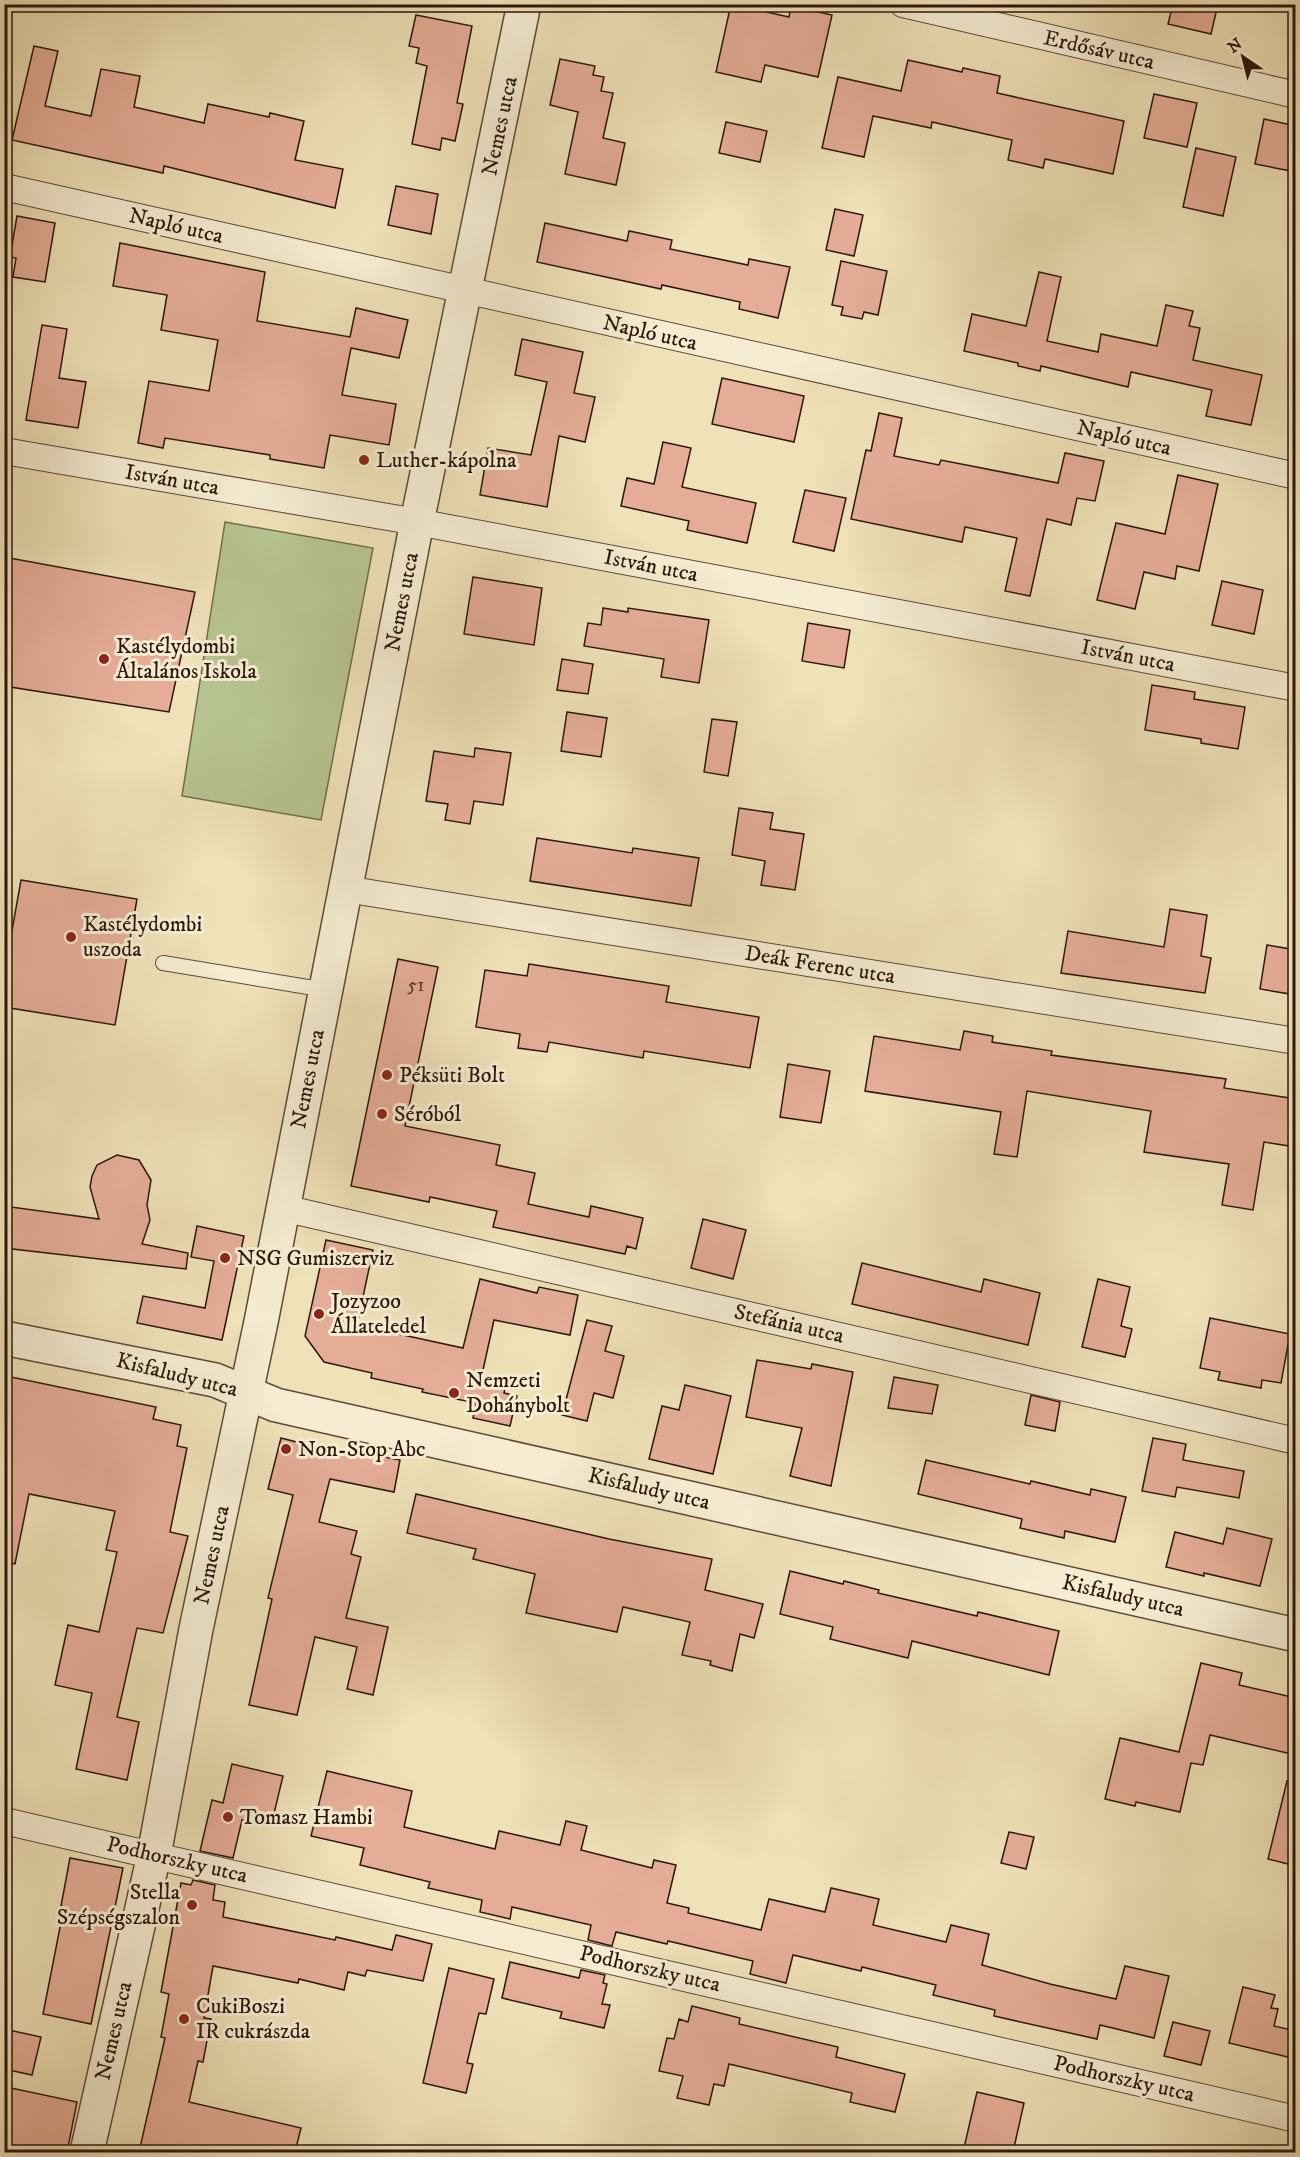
<svg xmlns="http://www.w3.org/2000/svg" width="1300" height="2157" viewBox="0 0 1300 2157" font-family="'IM FELL DW Pica',serif">
<rect width="100%" height="100%" fill="#efe1b8"/>
<filter id="stains"><feTurbulence type="fractalNoise" baseFrequency=".00333" numOctaves="4"/><feColorMatrix values="0 0 0 0 .2 0 0 0 0 .09 0 0 0 0 .02 0 0 0 .5 -.17"/></filter>
<radialGradient id="worn" r=".72"><stop offset=".6" stop-color="#630" stop-opacity="0"/><stop offset="1" stop-color="#630" stop-opacity=".3"/></radialGradient>
<path fill="#b6c390" stroke="#716d4e" stroke-width="1.5" d="M225,522L373,548L321,820L182,796Z"/>
<path fill="#e5ad98" stroke="#2c170c" stroke-width="1.5" d="M731,4L789,17L791,6L832,15L818,77L765,65L761,82L716,72Z
M1173,4H1218L1211,34L1168,24Z
M416,15L472,26L457,103L463,104L455,141L442,138L440,150L412,144L427,66L416,63L419,48L409,46Z
M34,46L58,51L45,106L91,116L101,69L140,76L134,107L204,123L208,104L269,117L270,113L304,121L295,160L343,169L335,208L164,166L163,173L12,140Z
M560,59L595,66L593,75L604,77L601,91L613,93L603,138L625,143L616,185L565,174L578,112L550,105Z
M908,60L962,72L963,68L1000,76L997,93L1124,121L1113,174L1045,159L1043,168L1008,160L1012,140L932,122L931,128L873,116L864,157L822,148L838,77L901,91Z
M1154,94L1197,103L1187,147L1144,138Z
M1264,119L1296,126V172L1255,164Z
M726,122L767,131L760,162L719,153Z
M1196,148L1236,157L1223,216L1183,207Z
M396,186L438,194L431,234L388,225Z
M835,209L863,215L854,256L826,250Z
M17,216L55,223L45,282L13,277L16,258L10,257Z
M545,223L627,241L629,231L672,240L670,249L748,265L749,259L790,267L778,318L739,309L740,302L662,285L661,289L537,262Z
M120,243L265,272L257,321L350,337L356,308L408,320L399,358L351,348L342,395L396,404L389,445L330,435L324,468L270,459V455L165,438L163,448L138,443L149,381L209,391L218,340L161,330L167,295L113,286Z
M841,261L887,271L878,315L864,312L862,319L841,315L843,307L832,305Z
M1039,272L1061,277L1047,341L1098,352L1101,334L1157,346L1166,305L1193,311L1189,326L1200,328L1193,360L1262,375L1251,425L1206,416L1212,390L1131,372L1128,387L1041,366L1040,371L1018,366V363L964,351L972,314L1026,326Z
M42,325L67,329L59,378L86,382L78,428L26,420Z
M522,339L583,352L574,393L595,397L585,442L559,436L547,507L480,495L488,448L531,455L547,382L515,375Z
M722,378L804,396L794,442L712,424Z
M879,413L902,418L894,456L939,465L941,460L1058,483L1065,453L1104,461L1095,501L1077,498L1071,525L1047,519L1030,596L1005,591L1017,538L965,527L962,542L851,519L866,450L871,451Z
M663,442L691,448L682,487L756,503L747,543L687,530L689,521L621,506L627,478L654,484Z
M1178,475L1218,484L1199,571L1177,566L1175,579L1144,572L1135,609L1097,600L1116,523L1165,534Z
M805,490L846,498L834,551L793,542Z
M4,557L195,592L169,712L4,686Z
M473,577L542,588L534,645L464,634Z
M1222,581L1263,590L1254,634L1212,625Z
M603,608L628,612V608L709,620L699,683L661,677L664,659L584,646L588,623L601,625Z
M808,623L850,630L844,668L802,661Z
M562,659L593,664L588,694L557,690Z
M1152,685L1195,692L1194,699L1245,707L1238,749L1201,743V739L1145,730Z
M567,712L607,718L601,757L561,751Z
M712,719L737,722L728,776L704,772Z
M475,748L511,753L503,805L474,801L470,824L445,820L448,804L426,801L434,751L474,757Z
M739,808L773,813L770,829L804,834L795,890L761,885L765,861L732,855Z
M537,838L632,853L633,848L699,858L691,906L530,881Z
M21,880L137,899L115,1025L4,1007V975Z
M1170,909L1207,915L1201,956L1211,958L1205,993L1061,973L1068,931L1164,947Z
M1267,945L1296,950V995L1260,989Z
M398,959L438,967L405,1126L500,1145L496,1165L535,1173L528,1204L589,1217L591,1206L643,1218L636,1249L627,1246L625,1254L493,1227L497,1211L430,1197L429,1202L351,1186Z
M529,964L669,986L666,1002L759,1017L750,1068L644,1051L643,1058L549,1042L547,1052L518,1048L520,1034L476,1027L485,970L527,976Z
M964,1031L993,1036L992,1042L1052,1051L1051,1055L1226,1079L1224,1088L1296,1099V1147L1264,1142L1253,1210L1222,1205L1229,1164L1144,1152L1151,1111L1027,1091L1017,1157L994,1154L1001,1112L865,1091L874,1036L960,1050Z
M788,1064L830,1071L821,1123L780,1117Z
M117,1155L139,1160L151,1180L147,1205L150,1220L142,1244L188,1253L186,1269L4,1248V1206L99,1219L90,1187L92,1176L97,1165Z
M703,1219L746,1230L733,1279L691,1268Z
M197,1226L244,1236L222,1340L137,1323L143,1296L205,1308L214,1261L191,1257Z
M326,1240L373,1250L357,1325L463,1348L480,1279L537,1293L539,1287L578,1295L570,1335L494,1320L481,1379L506,1384L504,1393L517,1396L510,1426L473,1418L476,1403L422,1392L423,1389L371,1378L372,1373L324,1362L305,1336Z
M862,1263L981,1292L984,1279L1040,1293L1028,1345L852,1304Z
M1098,1279L1130,1287L1121,1326L1132,1329L1125,1357L1082,1347Z
M1210,1318L1290,1334L1281,1383L1262,1380L1261,1388L1218,1380L1220,1372L1200,1368Z
M587,1320L612,1326L605,1351L624,1356L613,1398L594,1393L587,1421L562,1415Z
M757,1360L811,1369L812,1364L853,1372L831,1486L790,1476L802,1428L746,1417Z
M11,1377L156,1407L153,1419L181,1425L177,1446L187,1448L170,1532L188,1536L163,1633L137,1628L117,1717L139,1722L127,1780L76,1769L92,1693L55,1685L68,1625L99,1632L117,1552L106,1550L115,1511L29,1494L15,1564L4,1562V1407Z
M894,1377L938,1385L932,1414L888,1408Z
M685,1385L731,1396L713,1474L649,1459L662,1406L679,1410Z
M1031,1395L1060,1402L1055,1431L1025,1425Z
M281,1438L347,1455L348,1450L400,1460L394,1492L330,1479L319,1522L357,1531L351,1554L361,1557L346,1618L388,1627L373,1695L347,1689L357,1647L315,1637L297,1715L249,1705L272,1599L268,1598L293,1495L268,1489Z
M1153,1438L1186,1444L1183,1460L1244,1471L1239,1498L1177,1487L1175,1497L1142,1491Z
M926,1460L1030,1484L1031,1481L1090,1495L1091,1489L1126,1497L1115,1542L1065,1531L1064,1538L1020,1528L1022,1519L918,1494Z
M416,1494L609,1539L712,1559L705,1590L763,1604L754,1638L740,1634L732,1671L710,1665L711,1661L682,1655L690,1622L623,1607L617,1632L526,1613L535,1574L473,1559L476,1549L407,1533Z
M1227,1528L1272,1539L1260,1586L1204,1573V1576L1166,1567L1175,1532L1223,1544Z
M790,1571L843,1584L844,1581L879,1590L878,1593L977,1616L978,1612L1059,1631L1049,1675L912,1641L908,1658L830,1639L833,1627L780,1614Z
M1201,1663L1242,1673L1239,1685L1296,1698V1755L1210,1735L1203,1765L1191,1763L1180,1812L1136,1802L1135,1806L1105,1799L1120,1738L1179,1752Z
M232,1764L283,1776L271,1826L242,1820L233,1858L200,1851L212,1800L223,1803Z
M327,1771L412,1791L404,1827L495,1849L499,1831L560,1845L566,1821L587,1826L581,1850L652,1868L654,1860L676,1865L667,1903L689,1908L688,1913L761,1930L769,1899L825,1912L831,1888L879,1899L873,1925L946,1942L951,1925L989,1934L982,1965L1050,1984L1116,1999L1125,1966L1169,1976L1154,2038L1100,2025L1097,2039L994,2016L995,2010L933,1995L936,1985L862,1967L861,1971L793,1955L786,1983L750,1974L753,1961L668,1941L667,1944L616,1932L612,1946L588,1940L591,1925L512,1907L510,1919L480,1912L482,1900L428,1888L430,1882L360,1865L364,1848L311,1836Z
M1287,1781L1296,1782V1866L1268,1859Z
M1009,1832L1034,1837L1026,1869L1001,1863Z
M70,1858L123,1868L91,2024L43,2014L64,1907L61,1906Z
M193,1880L215,1885L213,1900L225,1902L223,1917L335,1940L336,1937L392,1950L396,1935L432,1944L423,1981L367,1970L365,1976L348,1972L344,1990L299,1979L298,1983L213,1966L204,2018L211,2019L203,2062L198,2061L189,2102L301,2128L295,2152H139L165,2038L161,2037L169,1994L161,1992L181,1883L191,1885Z
M510,1962L579,1978L581,1970L605,1975L603,1983L607,1984L602,2004L610,2005L604,2028L560,2018L562,2012L502,1998Z
M449,1968L494,1979L486,2014L479,2013L467,2063L473,2064L466,2093L423,2083Z
M1243,1987L1275,1995L1271,2008L1278,2009L1274,2026L1296,2031V2059L1229,2043Z
M692,2006L740,2018L739,2024L838,2047L836,2057L905,2074L895,2112L850,2102L852,2093L729,2064L724,2086L714,2084L709,2105L677,2098L683,2076L659,2071L667,2038L674,2039L679,2019L688,2022Z
M1173,2022L1210,2031L1201,2065L1164,2056Z
M4,2029L41,2037L32,2075L4,2069Z
M11,2088L77,2102L67,2152H4V2118Z
M977,2092L1024,2103L1013,2152H963Z"/>
<g fill="none" stroke-linecap="round" stroke-linejoin="round">
<defs>
<path id="service" d="M163,963L326,990"/>
<path id="minor" d="M903,4L1296,95
M4,187L1296,476
M4,451L417,522L1296,688
M345,889L1296,1041
M283,1208L1296,1441
M4,1821L1296,2119"/>
<path id="tertiary" d="M4,1338L215,1380L276,1405L1296,1635
M87,2152L154,1855L196,1629L261,1322L417,522L524,4"/>
</defs>
<use href="#service" stroke="#5d4a37" stroke-width="16"/>
<use href="#minor" stroke="#5d4a37" stroke-width="28"/>
<use href="#tertiary" stroke="#5d4a37" stroke-width="36"/>
<use href="#service" stroke="#f5ecd1" stroke-width="14"/>
<use href="#minor" stroke="#f5ecd1" stroke-width="26"/>
<use href="#tertiary" stroke="#f5ecd1" stroke-width="33"/>
</g>
<g fill="#8f2418" stroke="#f5ecd1" stroke-width="2">
<circle cx="364" cy="460" r="6"/>
<circle cx="104" cy="659" r="6"/>
<circle cx="71" cy="937" r="6"/>
<circle cx="387" cy="1075" r="6"/>
<circle cx="382" cy="1114" r="6"/>
<circle cx="225" cy="1258" r="6"/>
<circle cx="319" cy="1314" r="6"/>
<circle cx="454" cy="1393" r="6"/>
<circle cx="286" cy="1449" r="6"/>
<circle cx="228" cy="1817" r="6"/>
<circle cx="192" cy="1905" r="6"/>
<circle cx="184" cy="2019" r="6"/>
</g>
<g text-anchor="middle" dominant-baseline="central" stroke-width="6" stroke-linejoin="round" paint-order="stroke">
<g font-size="20" fill="#5a3c2f">
<text x="416" y="985">51</text>
</g>
<g font-size="22" fill="#2c170c" stroke="#f5ecd1">
<text transform="translate(1099 50) rotate(13)">Erdősáv utca</text>
<text transform="translate(500 126) rotate(-78)">Nemes utca</text>
<text transform="translate(176 226) rotate(13)">Napló utca</text>
<text transform="translate(650 333) rotate(13)">Napló utca</text>
<text transform="translate(1124 438) rotate(13)">Napló utca</text>
<text transform="translate(172 480) rotate(10)">István utca</text>
<text transform="translate(651 566) rotate(11)">István utca</text>
<text transform="translate(402 602) rotate(-79)">Nemes utca</text>
<text transform="translate(1128 656) rotate(11)">István utca</text>
<text transform="translate(820 965) rotate(9)">Deák Ferenc utca</text>
<text transform="translate(308 1079) rotate(-79)">Nemes utca</text>
<text transform="translate(789 1324) rotate(13)">Stefánia utca</text>
<text transform="translate(177 1375) rotate(14)">Kisfaludy utca</text>
<text transform="translate(649 1489) rotate(13)">Kisfaludy utca</text>
<text transform="translate(212 1555) rotate(-78)">Nemes utca</text>
<text transform="translate(1123 1596) rotate(13)">Kisfaludy utca</text>
<text transform="translate(177 1860) rotate(13)">Podhorszky utca</text>
<text transform="translate(650 1969) rotate(13)">Podhorszky utca</text>
<text transform="translate(114 2031) rotate(-77)">Nemes utca</text>
<text transform="translate(1124 2079) rotate(13)">Podhorszky utca</text>
</g>
<g font-size="22" fill="#2c170c" stroke="#f5ecd1" text-anchor="start">
<text x="376" y="460">Luther-kápolna</text>
<text x="116" y="646">Kastélydombi<tspan x="116" dy="25">Általános Iskola</tspan></text>
<text x="83" y="924">Kastélydombi<tspan x="83" dy="25">uszoda</tspan></text>
<text x="399" y="1075">Péksüti Bolt</text>
<text x="394" y="1114">Séróból</text>
<text x="237" y="1258">NSG Gumiszerviz</text>
<text x="331" y="1301">Jozyzoo<tspan x="331" dy="25">Állateledel</tspan></text>
<text x="466" y="1380">Nemzeti<tspan x="466" dy="25">Dohánybolt</tspan></text>
<text x="298" y="1449">Non-Stop Abc</text>
<text x="240" y="1817">Tomasz Hambi</text>
<text x="180" y="1892" text-anchor="end">Stella<tspan x="180" dy="25">Szépségszalon</tspan></text>
<text x="196" y="2006">CukiBoszi<tspan x="196" dy="25">IR cukrászda</tspan></text>
</g>
</g>
<rect width="1300" height="2157" fill="none" stroke="#efe1b8" stroke-width="24"/>
<rect x="6" y="6" width="1288" height="2145" fill="none" stroke="#2c170c" stroke-width="3"/>
<rect x="12" y="12" width="1276" height="2133" fill="none" stroke="#2c170c" stroke-width="1.5"/>
<g transform="translate(1243 57) rotate(325)" stroke="#f5ecd1" stroke-width="4.5" paint-order="stroke">
<path d="M0-4.5L10 22L0 15L-10 22Z" fill="#2c170c"/>
<text y="-9" font-size="16" font-weight="bold" text-anchor="middle" fill="#2c170c">N</text>
</g>
<rect width="100%" height="100%" filter="url(#stains)"/>
<rect width="100%" height="100%" fill="url(#worn)"/>
</svg>
